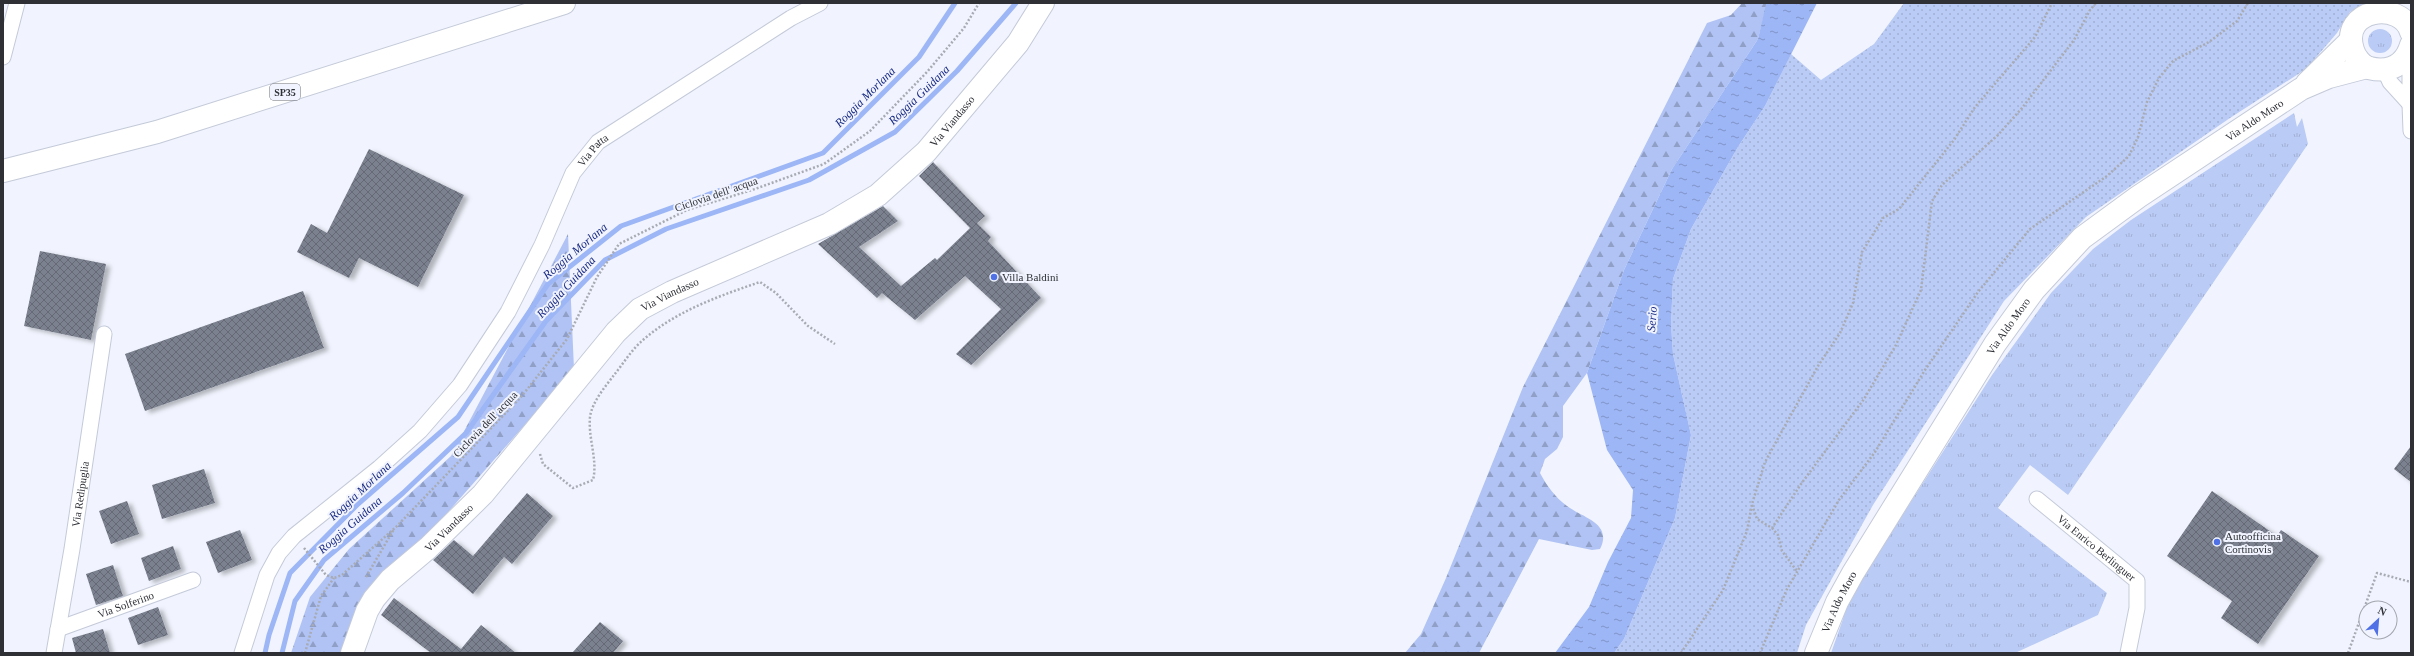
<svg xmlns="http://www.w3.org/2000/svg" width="2414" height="656" viewBox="0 0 2414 656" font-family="Georgia,serif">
<defs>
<pattern id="grass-tufts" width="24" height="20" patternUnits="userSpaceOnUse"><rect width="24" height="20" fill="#bacbf5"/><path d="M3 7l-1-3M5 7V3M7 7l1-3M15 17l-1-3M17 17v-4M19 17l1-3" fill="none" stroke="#a0afd3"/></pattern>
<pattern id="forest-firs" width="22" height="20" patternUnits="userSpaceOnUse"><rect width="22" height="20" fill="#b0c3f4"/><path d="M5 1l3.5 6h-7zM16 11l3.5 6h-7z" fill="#909fc6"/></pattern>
<pattern id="park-dots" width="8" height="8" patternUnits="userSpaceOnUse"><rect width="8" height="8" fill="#bacbf5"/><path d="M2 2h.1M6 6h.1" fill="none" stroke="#a0afd3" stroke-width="1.8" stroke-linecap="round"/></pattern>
<pattern id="water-ripples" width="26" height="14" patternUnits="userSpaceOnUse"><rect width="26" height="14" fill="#9db6f6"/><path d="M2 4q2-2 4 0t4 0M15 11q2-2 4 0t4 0" fill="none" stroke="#8094c8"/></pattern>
<pattern id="building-cross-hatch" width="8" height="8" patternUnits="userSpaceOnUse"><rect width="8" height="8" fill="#7b818f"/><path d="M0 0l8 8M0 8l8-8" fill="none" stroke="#656a76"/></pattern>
<filter id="shadow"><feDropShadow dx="4.5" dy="2.5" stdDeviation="2" flood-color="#0004"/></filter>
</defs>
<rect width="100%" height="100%" fill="#f1f4fe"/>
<path fill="url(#grass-tufts)" d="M2368 41a12 12 0 1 1 24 0a12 12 0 1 1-24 0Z
M2294,113L2297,127L2302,118L2308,144L2068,495L2030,465L1998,508L2107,593L2098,615L2015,653H1831L1843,619L1848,581L1882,547L1992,375L2051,293L2093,249L2131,220Z"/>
<path fill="url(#forest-firs)" d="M1742,3H1767L1758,39L1672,169L1624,270L1587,373L1563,406V437L1557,449L1545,459L1540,473C1547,486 1555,497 1567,506C1583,518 1613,523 1600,549L1592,550L1539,539L1479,653H1405L1421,634L1446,578L1523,387L1707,23L1731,15Z
M568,234L574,369L434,528L368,626L359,653H291L310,597L349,549L451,456Z"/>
<path fill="url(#park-dots)" d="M1904,3H2367L2350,12L2337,33L2306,69L2230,118L2086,217L2004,301L1873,505L1806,625L1797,653H1614L1624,639L1675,518L1691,435L1673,354L1671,324L1673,279L1691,229L1738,147L1765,106L1791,54L1821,80L1874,44Z"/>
<path fill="url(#water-ripples)" d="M1817,3L1765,106L1738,147L1691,229L1673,279L1671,324L1673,354L1691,435L1675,518L1624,639L1614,653H1555L1589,607L1608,562L1631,518L1633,490L1607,450L1587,373L1624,270L1672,169L1758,39L1766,4Z"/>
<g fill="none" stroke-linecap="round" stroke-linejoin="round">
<path stroke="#9db6f6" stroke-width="5" d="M265,653L269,635L290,573L358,504L458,417L548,284L621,226L823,153L919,57L955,3
M282,653L295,601L324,560L403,493L466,433L546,321L605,260L666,229L809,180L895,132L957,71L1016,3"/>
</g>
<path fill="url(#building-cross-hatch)" filter="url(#shadow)" d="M369,149L464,195L418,287L359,258L349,278L297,252L311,224L327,233Z
M933,162L985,216L977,223L991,237L988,241L1041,298L971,365L956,354L1001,309L965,276L915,320L882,293L877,298L818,244L883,206L898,221L859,247L901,286L935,258L937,260L970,228L919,176Z
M40,251L106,264L91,340L24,326Z
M303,291L324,348L145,411L125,354Z
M2411,446V482L2394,469Z
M204,469L215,503L162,519L152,485Z
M2212,491L2277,536L2281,530L2319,556L2258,644L2221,618L2232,601L2167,556Z
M527,493L553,516L512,564L504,557L473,594L433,560L454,540L473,556Z
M127,501L139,534L111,544L99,511Z
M240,530L252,560L218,573L206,542Z
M173,546L181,569L149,581L141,558Z
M113,565L123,596L96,605L86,574Z
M394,598L461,649L481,625L516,653H431L381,615Z
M158,607L168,635L138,645L128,618Z
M600,622L623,641L613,653H572Z
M103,629L110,653H76L72,638Z"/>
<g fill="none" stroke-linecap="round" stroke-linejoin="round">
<defs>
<g id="street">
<path d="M3,57L17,3"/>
<path d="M2385,71L2390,82L2410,104V49"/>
<path d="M2410,104L2411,131"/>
<path id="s1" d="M2037,499L2137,581V608L2128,653"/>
<path id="s2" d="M58,629L193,580"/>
<path id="s3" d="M54,653L72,549L104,334"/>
<path id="s4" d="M242,653L267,575L279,553L294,536L379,468L420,431L460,385L508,312L542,245L573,173L598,142L791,18L820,3"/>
</g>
<g id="secondary">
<path d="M2411,32C2402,0 2339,8 2353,50C2355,57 2362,66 2369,68C2389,73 2405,66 2411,45"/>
<path d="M2307,83L2350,41"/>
<path id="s5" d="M352,653L367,611L374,599L390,580L428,548L483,494L616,332L640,309L672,292L829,224L878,195L926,152L1018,43L1043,3"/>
<path id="s6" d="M1816,653L1837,602L1853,573L1995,344L2034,290L2082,238L2138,197L2301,89L2329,77L2367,67"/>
</g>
<path id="highway" d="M3,171L157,132L564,3"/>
</defs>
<use href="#street" stroke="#c4cad9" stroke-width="17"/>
<use href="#secondary" stroke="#c4cad9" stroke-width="24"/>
<use href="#highway" stroke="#c4cad9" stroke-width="24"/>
<path stroke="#a8abb3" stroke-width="2.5" stroke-dasharray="2 2" stroke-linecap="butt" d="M540,454L543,464L573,488L593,480C598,460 588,439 590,417C592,402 605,387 614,375C623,364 632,349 643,340C676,311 719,296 760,282L776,293L808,326L835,344
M1752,505L1757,519L1772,528L1801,484L1864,399L1896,345L1921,290L1932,201L1942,185L1998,135L2022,108L2074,40L2090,10L2096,3
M1772,528L1778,535L1782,551L1797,571
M304,548L326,575L334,578L342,575L396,527L521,397L567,339L597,277L619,244L687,210L755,189L824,164L870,131L927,72L964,28L979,3
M366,577L394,529
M305,653L321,596L334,578
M1681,653L1723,590L1747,531L1752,504L1765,462L1818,366L1840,333L1853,303L1862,252L1883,218L1899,209L1954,140L1975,107L2035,37L2052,3
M1760,653L1787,589L1839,500L1875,452L1925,370L1978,292L2030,229L2107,176L2129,156L2138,137L2147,102L2159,78L2173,61L2209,42L2237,21L2248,3
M2348,653L2377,573L2411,582"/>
<use href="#street" stroke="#fff" stroke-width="15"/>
<use href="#secondary" stroke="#fff" stroke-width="22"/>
<use href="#highway" stroke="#fff" stroke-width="22"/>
</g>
<g fill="#4f71e5" stroke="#f1f4fe" stroke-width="1.5">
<circle cx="994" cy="277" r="4"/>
<circle cx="2217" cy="542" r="4"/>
</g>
<g text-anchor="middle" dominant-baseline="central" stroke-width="4" stroke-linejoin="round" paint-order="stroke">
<rect fill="#f1f4fe" stroke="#686b72" stroke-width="1" x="270" y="84" width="30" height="16" rx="3"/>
<g font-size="10" font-weight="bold" fill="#2e3036">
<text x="285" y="92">SP35</text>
</g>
<g font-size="11" fill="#2e3036" stroke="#f1f4fe">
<text stroke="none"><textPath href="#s6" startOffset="704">Via Aldo Moro</textPath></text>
<text stroke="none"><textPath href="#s5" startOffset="822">Via Viandasso</textPath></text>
<text stroke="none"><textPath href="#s4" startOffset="626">Via Patta</textPath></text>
<text transform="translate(716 194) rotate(-19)">Ciclovia dell' acqua</text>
<text stroke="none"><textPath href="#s5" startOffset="486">Via Viandasso</textPath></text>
<text stroke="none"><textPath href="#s6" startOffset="380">Via Aldo Moro</textPath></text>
<text transform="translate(485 424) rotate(-46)">Ciclovia dell' acqua</text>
<text stroke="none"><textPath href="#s3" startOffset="161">Via Redipuglia</textPath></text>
<text stroke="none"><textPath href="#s5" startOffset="162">Via Viandasso</textPath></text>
<text stroke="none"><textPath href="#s1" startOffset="77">Via Enrico Berlinguer</textPath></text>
<text stroke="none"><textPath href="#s6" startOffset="56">Via Aldo Moro</textPath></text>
<text stroke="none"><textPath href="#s2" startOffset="72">Via Solferino</textPath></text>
</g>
<g font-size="11" fill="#2e3036" stroke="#f1f4fe" text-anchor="start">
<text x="1002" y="277">Villa Baldini</text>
<text x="2225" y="536">Autoofficina<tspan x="2225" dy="13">Cortinovis</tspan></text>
</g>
<g font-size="12" font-style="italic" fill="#192b85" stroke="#f1f4fe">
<text transform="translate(919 95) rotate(-44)">Roggia Guidana</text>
<text transform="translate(865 97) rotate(-45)">Roggia Morlana</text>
<text transform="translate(575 251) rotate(-40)">Roggia Morlana</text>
<text transform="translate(566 287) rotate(-47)">Roggia Guidana</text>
<text transform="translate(1652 319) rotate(-86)">Serio</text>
<text transform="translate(360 491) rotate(-43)">Roggia Morlana</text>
<text transform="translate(350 525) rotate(-41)">Roggia Guidana</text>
</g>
</g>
<rect width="2414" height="656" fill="none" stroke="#2e3036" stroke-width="8"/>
<g transform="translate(2378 620) rotate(26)"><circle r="19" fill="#f1f4fe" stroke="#a3a6ae"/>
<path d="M0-3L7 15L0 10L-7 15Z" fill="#4f71e5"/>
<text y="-6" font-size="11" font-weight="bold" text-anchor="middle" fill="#2e3036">N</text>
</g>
</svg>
